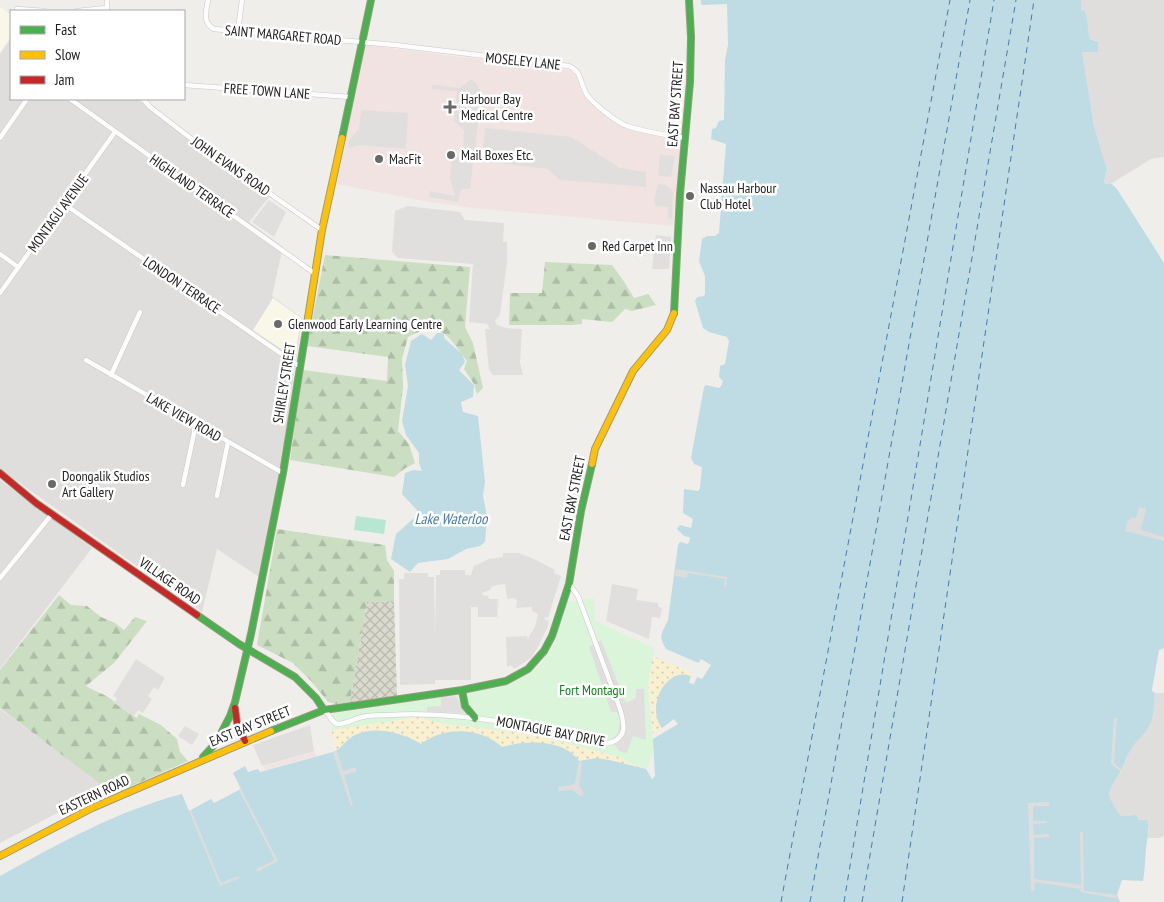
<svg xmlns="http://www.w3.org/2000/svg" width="1164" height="902" viewBox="0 0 1164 902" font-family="'PT Sans Narrow',sans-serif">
<defs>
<pattern id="construction-cross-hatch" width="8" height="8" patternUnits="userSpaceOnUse" patternTransform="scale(1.25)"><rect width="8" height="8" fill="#d9d9cd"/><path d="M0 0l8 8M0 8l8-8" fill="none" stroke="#babab0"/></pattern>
<pattern id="forest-firs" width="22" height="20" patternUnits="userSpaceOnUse" patternTransform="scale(1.25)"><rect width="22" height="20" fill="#cbdec1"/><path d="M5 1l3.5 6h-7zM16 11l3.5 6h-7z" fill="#aebea6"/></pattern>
<pattern id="sand-dots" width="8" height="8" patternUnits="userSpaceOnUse" patternTransform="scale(1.25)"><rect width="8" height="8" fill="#f8f0d0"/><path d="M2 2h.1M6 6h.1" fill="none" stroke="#d4ceb2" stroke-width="1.8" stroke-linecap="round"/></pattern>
</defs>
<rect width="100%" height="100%" fill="#f0eeeb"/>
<path fill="#dfdedc" d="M1081,0H1164V157L1151,159L1109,185L1104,182L1107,169L1094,126L1082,52L1097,41L1090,39L1087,30L1086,13L1081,10Z
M11,38V99H137L269,197L249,222L283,247L272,296L302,318L281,465L259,577L217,549L202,612L0,469V54Z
M0,480L92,548L0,669Z
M1155,693H1164V836L1160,838H1148L1149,829L1145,820H1139L1136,815L1121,816L1111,803L1109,793L1112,783L1122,770L1130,750L1146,730L1152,720Z
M0,709L107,787L0,843Z"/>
<path fill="#f1e3e1" d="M365,45L485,60L550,67L572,71L577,78L581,91L587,100L625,128L681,140L673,226L472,208L424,201L337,184Z
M314,751L316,756L265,770L264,766Z"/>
<path fill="#f8f7e8" d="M0,7L11,15V36L0,52Z
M273,298L301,318L295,358L253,330Z"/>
<path fill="url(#construction-cross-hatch)" d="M394,601L397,696L350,702L367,602Z"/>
<path fill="url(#forest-firs)" d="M325,255L470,267L465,327L473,343L483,388L477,394L474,384L464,369L467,361C448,336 441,319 408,337L402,359L403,387L398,431L409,444L415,463L404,469L394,477L290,460L303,370L387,381L388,357L307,346Z
M545,262L612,265L623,280L634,298L648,294L656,305L632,311L625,309L612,322L582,319V324L572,325H509L510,293H542Z
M277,529L385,545L387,560L394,571V601L367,602L350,702L336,704L328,702L311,681L293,663L257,645Z
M59,595L71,605L87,606L101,617L115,623L124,630L135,617L147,621L114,663L86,686C92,690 108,696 111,699C119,706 127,712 137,718L139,714L161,725L177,739L180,752L188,761L114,794L0,708V670Z"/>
<path fill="url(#sand-dots)" d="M653,656L692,673L664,723L665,726L653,734L648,686Z
M418,717L445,724L527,733L623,758L624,761L646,769L592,765L508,749L425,744L337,751L331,730Z"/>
<path fill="#daf5da" d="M594,598L595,621L654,648L648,686L651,723L654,748L647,769L624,761L623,758L527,733L445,724L418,717L331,730L334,712L467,693L510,684L538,667L554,644L566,603Z"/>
<path fill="#b7e6d2" d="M356,516L386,520L384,534L354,530Z"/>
<path fill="#e0dfde" d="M471,79L477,84L480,91L478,123L470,189H461L458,202L429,197L430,191L455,196L450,179L451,162L463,154L464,130L454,121L457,91L432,89V85L460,88Z
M361,110L408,113L406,149L358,145L351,148L348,147L350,138L359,130Z
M485,128L571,137L620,168L646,172V187L560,180L548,169L482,161Z
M660,155L675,156L671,177L658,176Z
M658,184L666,185L673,191L672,219L668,218V207L656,206L654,200Z
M269,200L286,212L274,237L252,222Z
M407,206L460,212L465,220L504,223L503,242H507V262L500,315L495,321L497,325L506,328L522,329L520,362L523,375H493L489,370L485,329H490L487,324L469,322L473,264L398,258L392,252L395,211Z
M656,235L671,237L669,269H652Z
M503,553H518L534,559L555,570L554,573L561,576L548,618L545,617L544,619L549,621L548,626L539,645L531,658L514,669L511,665L507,667L506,637L527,636L528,640L529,636L535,627L538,614L532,611V607L516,608L517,600L514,598L507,599L505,584L492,586L490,590L482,593V595L488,596L489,599H498L497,617H478V607H471V680H435V684L400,685L399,579H404V573H428V577H434L435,640L436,575H440V570H465V575H471L474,566L489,559L503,557Z
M612,584L638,589L636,600L658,603V606L662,609L660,618L652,617L649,639L606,621Z
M601,640L626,703L636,698V689H644L646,740L633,736L627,753L619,751L611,740L618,733L620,721L617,712H611L589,647Z
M136,659L165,678L158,690L154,687L148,696L152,699L143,713L138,710L134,716L114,703L117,698L113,696Z
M456,696L465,713L427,712V707L441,706V697Z
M310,725L314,751L262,766L253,745Z
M185,726L199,734L192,745L178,736Z"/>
<path fill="#bfdbe3" d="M701,0H1081V10L1085,11C1088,19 1087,30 1090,39L1098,42V52H1082L1094,126L1107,169L1104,182L1106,184H1112L1117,189L1164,263V648L1159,650L1152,689V691L1155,693C1154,701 1154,711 1152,720C1148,732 1136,740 1130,751C1126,757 1125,763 1122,769C1108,792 1103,792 1121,816L1136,815L1139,820H1147C1150,831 1147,838 1146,849C1145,860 1145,870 1143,881L1122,880L1117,895L1120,902H0V876C58,844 117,811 182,794L189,811L211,799L214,803L241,789L233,773L245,766L248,772L258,769L260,772L333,752C342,749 346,739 355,735C376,725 403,733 421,744C444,726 481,727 502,747C525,740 564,739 579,761L597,758L609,760L646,769L652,779L655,776L653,739L678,724L674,719L662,728C645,706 667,666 691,676L689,683L694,684L697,677L702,679L711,665L701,659L699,663L696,662L666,649C657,635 663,632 668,620L678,545L680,542L688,544L690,539L689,537L684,536L677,529L680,525L691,528L693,519L683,513L684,489L698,491L700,488L702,467L694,464L691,458L704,387L706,385L719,388L721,386L723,381L719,377L720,366L725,364L729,341L727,337L709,332L703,328L695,301L697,297L704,296L705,294V276L699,261L702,239L707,236H715L719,233L726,144L711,139L712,129L716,128L719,121L724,120L725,60L728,45L727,4L703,5L701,4Z
M437,333H444V338L462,354L465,362L459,370L474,385L473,397L461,402L463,412L478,416L485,482L483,496L487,516L485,542L480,546L466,549L448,559L418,563L410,572L391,559L396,534L414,518L417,510L402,494L405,473L413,470L422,471L419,463V453L406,435L402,421L408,386L405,365L411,341L422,334L431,340Z"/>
<path fill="#dedddd" d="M1139,507L1146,509L1141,530L1164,537V541L1125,531L1128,519L1131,520V517L1136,518Z
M676,569L727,577L726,587H724L725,579L688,573L687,578L675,576Z
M1114,718H1117L1114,763L1122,770L1120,771L1111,764Z
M337,751L343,771L352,768H356V772L344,775L353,806H351L333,752Z
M579,761L582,762L579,786L583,792V795L580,796L573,790L559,791L558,787L571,785L575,783Z
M241,789L278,861L257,872L256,869L275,860L239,790Z
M1049,802V806H1033V821H1047V823L1033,824L1034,835L1049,834V837L1034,838V879L1081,885L1080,832H1083L1084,891L1117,895L1119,899L1081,892L1080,889L1035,882L1034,891H1031L1028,803Z
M191,810L221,883L239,876L240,878L220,886L189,811Z"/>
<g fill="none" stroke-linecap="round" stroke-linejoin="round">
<path stroke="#4a7aab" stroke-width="1" stroke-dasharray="6 5" stroke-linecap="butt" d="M781,902L950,0
M810,902L970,0
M844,902L994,0
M862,902L1016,0
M902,902L1034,0"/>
<defs>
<path id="street" d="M208,0C206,12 202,22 214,29L395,45L569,66C582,71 580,84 587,95C594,104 616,122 627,126C646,132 666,135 685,138
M17,9L45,11
M77,11L107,8
M107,11V0
M238,30L242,0
M184,85L350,97
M70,99L314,273
M143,99L150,107L193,140L322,230
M0,138L27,99
M64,204L299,366
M0,254L18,267
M0,293L115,132
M86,360L283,473
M111,375L140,312
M183,485L196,424
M217,496L228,442
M0,578L52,514
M325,711C330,715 331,722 337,724C346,724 353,719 362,717C370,715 380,715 389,715C462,711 534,726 604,744C629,740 625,724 619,706L578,596L570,585"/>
<path id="fast" d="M342,138L371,0
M674,313L680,194L690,82L691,37L689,0
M197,615L239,644L295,677L316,698L324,710
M462,690L465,706L475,718
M271,731L324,710L462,690L506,681L528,669L544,651L552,636L569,584L581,511L592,464
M203,757L216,743L230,716L235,702L251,634L283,473L308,318"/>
<path id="slow" d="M308,318L322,230L342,138
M592,464L595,449L633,371L667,330L674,313
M0,856L92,808L271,731"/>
<path id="jam" d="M0,473L36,503L197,615
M235,708L237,723L245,741"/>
</defs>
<use href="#street" stroke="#c9c8c7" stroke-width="5.5"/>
<use href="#fast" stroke="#999a82" stroke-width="8"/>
<use href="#slow" stroke="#999a82" stroke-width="8"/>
<use href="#jam" stroke="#999a82" stroke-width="8"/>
<use href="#street" stroke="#fdfcfc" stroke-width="4.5"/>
<use href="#fast" stroke="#4caf50" stroke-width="6"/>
<use href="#slow" stroke="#ffc107" stroke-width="6"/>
<use href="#jam" stroke="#c62828" stroke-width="6"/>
</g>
<g fill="#6a6968" stroke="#fff" stroke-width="2">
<path d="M447.5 99.5h5v5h5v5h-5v5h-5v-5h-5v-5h5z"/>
<circle cx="451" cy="155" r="5"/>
<circle cx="379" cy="159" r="5"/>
<circle cx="690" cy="196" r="5"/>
<circle cx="592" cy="246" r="5"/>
<circle cx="278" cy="324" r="5"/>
<circle cx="52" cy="484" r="5"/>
</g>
<g text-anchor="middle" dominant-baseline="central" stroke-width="5" stroke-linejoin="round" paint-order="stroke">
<g font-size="14" fill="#222" stroke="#fff">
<text transform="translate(283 35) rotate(5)">SAINT MARGARET ROAD</text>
<text transform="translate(523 61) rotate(6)">MOSELEY LANE</text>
<text transform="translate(267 91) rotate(4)">FREE TOWN LANE</text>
<text transform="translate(675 104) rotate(-86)">EAST BAY STREET</text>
<text transform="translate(231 166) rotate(35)">JOHN EVANS ROAD</text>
<text transform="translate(192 186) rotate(35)">HIGHLAND TERRACE</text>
<text transform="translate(58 213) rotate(-54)">MONTAGU AVENUE</text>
<text transform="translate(182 285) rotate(34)">LONDON TERRACE</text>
<text transform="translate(284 383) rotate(-81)">SHIRLEY STREET</text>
<text transform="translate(184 417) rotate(30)">LAKE VIEW ROAD</text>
<text transform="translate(572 498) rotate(-79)">EAST BAY STREET</text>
<text transform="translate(170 581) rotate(35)">VILLAGE ROAD</text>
<text transform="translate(250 726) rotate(-22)">EAST BAY STREET</text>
<text transform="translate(551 731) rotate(11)">MONTAGUE BAY DRIVE</text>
<text transform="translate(94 795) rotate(-25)">EASTERN ROAD</text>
</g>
<g font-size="14" fill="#222" stroke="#fff" text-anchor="start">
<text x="461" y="99">Harbour Bay<tspan x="461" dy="16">Medical Centre</tspan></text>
<text x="461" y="155">Mail Boxes Etc.</text>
<text x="389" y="159">MacFit</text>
<text x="700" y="188">Nassau Harbour<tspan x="700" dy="16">Club Hotel</tspan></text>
<text x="602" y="246">Red Carpet Inn</text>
<text x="288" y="324">Glenwood Early Learning Centre</text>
<text x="62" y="476">Doongalik Studios<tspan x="62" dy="16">Art Gallery</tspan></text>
</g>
<g font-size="14" fill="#0c8416" stroke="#fff">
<text x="592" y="690">Fort Montagu</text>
</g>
<g font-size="15" font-style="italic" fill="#4a7aab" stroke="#fff">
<text x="451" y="518">Lake Waterloo</text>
</g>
</g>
<rect x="10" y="10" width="175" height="90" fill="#ffffff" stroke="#a7a7a7"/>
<rect x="20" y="26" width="25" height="8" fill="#4caf50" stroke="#a7a7a7"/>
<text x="55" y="35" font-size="15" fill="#222222">Fast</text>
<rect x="20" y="51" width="25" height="8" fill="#ffc107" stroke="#a7a7a7"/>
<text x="55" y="60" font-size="15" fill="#222222">Slow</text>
<rect x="20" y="76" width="25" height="8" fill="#c62828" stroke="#a7a7a7"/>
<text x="55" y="85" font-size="15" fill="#222222">Jam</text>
</svg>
